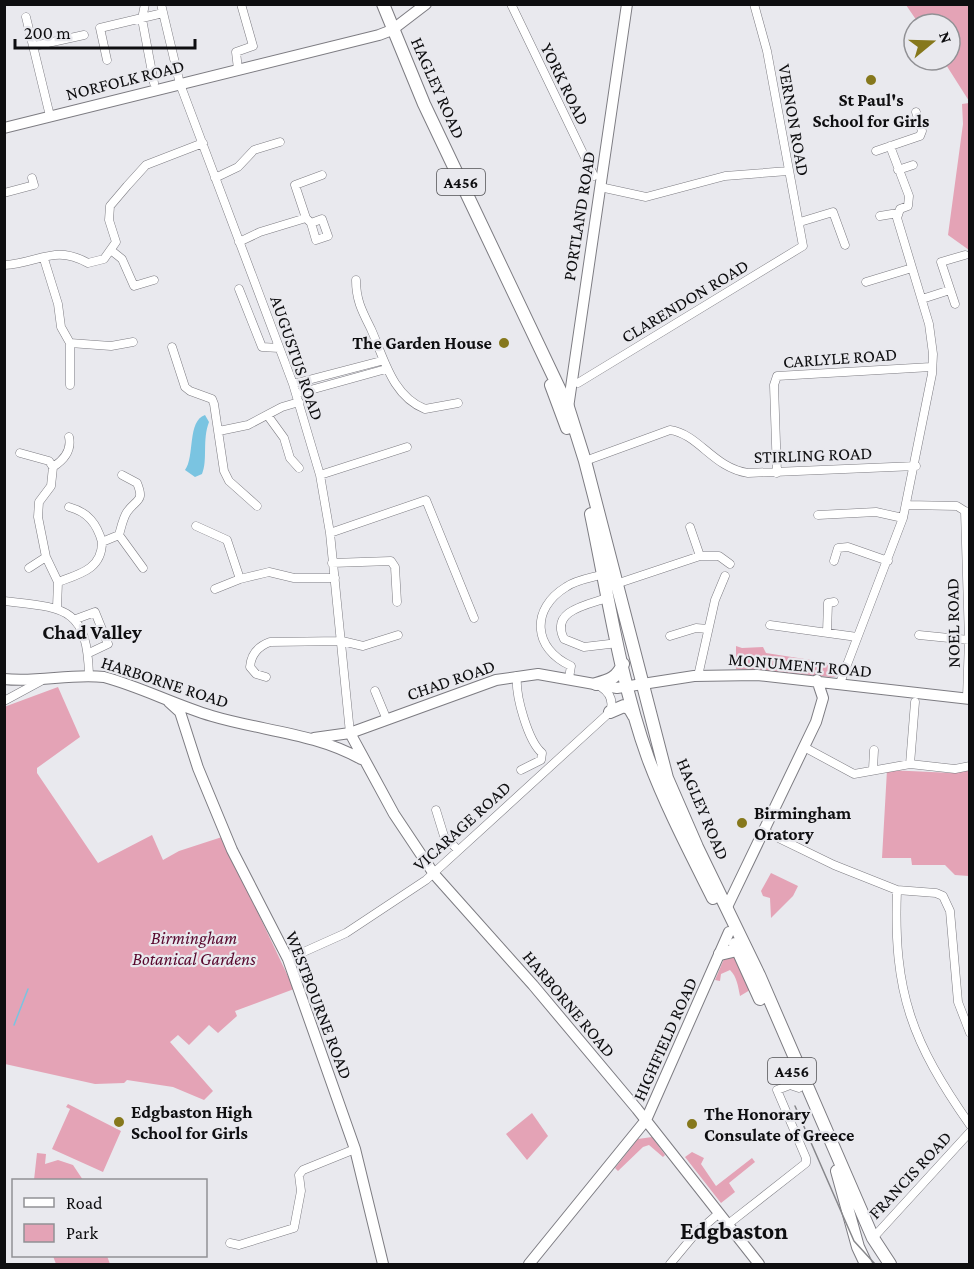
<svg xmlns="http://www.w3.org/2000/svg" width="974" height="1269" viewBox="0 0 974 1269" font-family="'Crimson Pro',serif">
<rect width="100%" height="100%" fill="#e9e9ee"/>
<path fill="#e4a3b6" d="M906,5H969V101L943,60H950V24H919Z
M969,103V250L948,235L963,124L962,104Z
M736,646L742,648L763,647L766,653L843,665L838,676L831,677L736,669Z
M58,687L80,737L37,768V773L98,863L152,835L163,860L179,851L222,837L294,989L235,1011L237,1016L218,1033L209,1025L189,1045L178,1035L170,1042L213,1091L204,1100L173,1087L127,1080L124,1083L95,1084L5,1064L4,707Z
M969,769V876L955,875L945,865H912L911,858H882L887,770L953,773Z
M771,873L798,886L793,896L771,918L770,898L763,896L761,891Z
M734,953L750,990L740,996C738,986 737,977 730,970L721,974L720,981L715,980L726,954Z
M68,1104L121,1131L103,1172L52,1149L70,1109L66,1107Z
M532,1113L548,1136L527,1160L506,1134Z
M652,1137L665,1155L663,1157L649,1145L643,1147L618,1171L615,1168L638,1139Z
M692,1152L704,1158L701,1164L716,1186L752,1158L755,1162L729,1183L735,1192L721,1203L685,1157Z
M37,1153L46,1154L45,1164L58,1160L73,1165L83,1180H34Z
M53,1256H107L110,1264H56Z"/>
<path fill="#7ac4e1" d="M205,415L209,422C202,440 208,460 202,474L195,477L185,470C195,457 187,421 205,415Z"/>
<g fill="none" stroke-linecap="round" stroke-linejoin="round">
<path stroke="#7ac4e1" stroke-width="1.5" d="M14,1025L28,989"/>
<defs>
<path id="minor" d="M145,4L142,19L154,83
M161,4L180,84L293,384L320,475L330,533L350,733
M511,4L594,176
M26,17L50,116
M34,46L84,35
M107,60L100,28L163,13
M238,69L236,52L253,46L241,4
M876,151L920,136L922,131L916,112
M898,170L913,165
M215,178L238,167L254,150L280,142
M600,187L646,197L725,176L788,171
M4,193L34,185L32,178
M880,216L898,213
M800,222L833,212L845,245
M311,223L316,240L328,236L322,219L311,223L306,218L295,185L322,175
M239,242L260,232L306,218
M112,251L122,259L134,286L154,280
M44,259L58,304L61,327L70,343V385
M4,265C40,263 54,244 88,263L104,259L116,242L109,220L110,206L127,186L146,165L203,143
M356,280C356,300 362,311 371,329C384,358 392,396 425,409L458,403
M866,282L912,268
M239,289L262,347L279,348
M922,299L950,290
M955,304L941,262L965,255
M70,343L111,346L133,342
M172,347L185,387L190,391L212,399L214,404L224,471L229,481L257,506
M578,383L803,246L767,51L754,4
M293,384L381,361
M296,394L386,369
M268,416L284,438L290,458L299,468
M219,431L248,425L282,407L299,402
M20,453L49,461L53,467L51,486L39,502L38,517L46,557L58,582L57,607
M585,461L670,430C699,434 713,468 748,473L916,466
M53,467C64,460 72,451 69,437
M777,473L774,385L777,376L931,367
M320,475L407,447
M907,505L957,506L968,513
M69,507C88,512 97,524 102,542L119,535L143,568
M965,511L969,640L967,698
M818,515L876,512L903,518
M196,526L227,540L240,579L269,572L294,578H335
M690,527L700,556
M330,533L426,500L474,618
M119,535C121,528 123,518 127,512C136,499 145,502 137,483L122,475
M834,561L838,548L848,547L888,561
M332,563L391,561L395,567L397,602
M29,568L46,557
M58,582C80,574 102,569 102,542
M616,584L700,556H719L730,564
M215,589L240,579
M607,598C586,605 550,611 564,639L584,647L618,643
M4,601C64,608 87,606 89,675
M76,619L95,612L108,644L89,653
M770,625L857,637
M827,632L828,603L834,602
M919,635L969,640
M670,636L696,628L708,629
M517,676C515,695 528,741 542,753L541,760L521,770
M698,676L715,600L725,576
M266,677L256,674L250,667C251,654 259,646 270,642L342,641L363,646L398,635
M569,678L571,666C533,649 530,609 566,587C576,580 590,578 601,575
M840,683L903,518L932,374L933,354L929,324L897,218L900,209L908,206L909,196L890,146
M375,691L387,720
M4,701L41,681
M804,747L854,774L910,764L955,769L970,766
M910,764L915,702
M873,769L874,750
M436,810L444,836L458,850
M762,830L834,865L897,890L936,893L943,896L950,911L958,1002L970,1033
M897,890C893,993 912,1042 970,1125
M288,959L346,933L426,880L610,712C614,701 610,693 601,687
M790,1085L799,1088
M727,1225L806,1163V1158L777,1090L790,1085L795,1076
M873,1238L970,1132
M230,1243L239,1245L294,1228L301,1191L299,1175L303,1170L355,1149
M670,1264L695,1234L718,1214"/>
<path id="major" d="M4,128L379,35L392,30L426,4
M568,408L627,4
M4,679C38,683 71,673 104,677C141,687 175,705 212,716C262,731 315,733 361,759
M169,702L180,712L198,768L232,850L288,959L355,1149L383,1264
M350,733L394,814L434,874L533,985L637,1109L759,1264
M314,738L350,733L496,680L538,674L617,688L694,676L757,675L970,699
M727,907L816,722L823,698L817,680
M529,1264L646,1120L729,932"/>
<path id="highway" d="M383,4L424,104L568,407L585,461L667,778L697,847L759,975L873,1238L890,1264
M551,385L567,428
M591,514C608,595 620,680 648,758C666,806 690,852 713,898
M596,684C610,680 617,678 623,664
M610,712L624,706L630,709L634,716
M735,944L760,999
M720,954L737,950
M837,1171L858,1247L866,1264"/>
</defs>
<use href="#minor" stroke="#7d7c82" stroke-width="9"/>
<use href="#major" stroke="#7d7c82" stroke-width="12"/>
<use href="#highway" stroke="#7d7c82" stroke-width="14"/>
<use href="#minor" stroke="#fff" stroke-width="8"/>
<use href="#major" stroke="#fff" stroke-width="10"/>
<use href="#highway" stroke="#fff" stroke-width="12"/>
<path stroke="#86868a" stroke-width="1.5" d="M795,1106L854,1241L875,1264"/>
</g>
<g fill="#86781c" stroke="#e9e9ee" stroke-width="2">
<circle cx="871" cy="80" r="6"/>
<circle cx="504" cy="343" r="6"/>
<circle cx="742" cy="823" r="6"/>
<circle cx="119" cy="1122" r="6"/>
<circle cx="692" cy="1124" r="6"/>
</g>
<g text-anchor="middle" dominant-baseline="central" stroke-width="4.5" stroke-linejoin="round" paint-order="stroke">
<g fill="#e9e9ee" stroke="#505053" stroke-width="1.5">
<rect x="437" y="169" width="48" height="26" rx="4.5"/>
<rect x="768" y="1058" width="48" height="26" rx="4.5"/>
</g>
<g font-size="16" font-weight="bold" fill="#0e0e10">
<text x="461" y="182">A456</text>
<text x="792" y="1071">A456</text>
</g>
<g font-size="18" fill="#0e0e10" stroke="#e9e9ee">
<text transform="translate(125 80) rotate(-14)">NORFOLK ROAD</text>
<text transform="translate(565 84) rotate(64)">YORK ROAD</text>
<text transform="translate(438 88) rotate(66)">HAGLEY ROAD</text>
<text transform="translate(794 120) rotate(80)">VERNON ROAD</text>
<text transform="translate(579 216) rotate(-81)">PORTLAND ROAD</text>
<text transform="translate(685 301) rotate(-31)">CLARENDON ROAD</text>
<text transform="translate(297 358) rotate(71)">AUGUSTUS ROAD</text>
<text transform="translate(840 358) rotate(-4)">CARLYLE ROAD</text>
<text transform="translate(813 455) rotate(-2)">STIRLING ROAD</text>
<text transform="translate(953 623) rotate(-91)">NOEL ROAD</text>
<text transform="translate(800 665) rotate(5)">MONUMENT ROAD</text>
<text transform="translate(451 680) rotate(-19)">CHAD ROAD</text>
<text transform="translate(165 682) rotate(18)">HARBORNE ROAD</text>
<text transform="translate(703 809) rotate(67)">HAGLEY ROAD</text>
<text transform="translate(462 826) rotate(-42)">VICARAGE ROAD</text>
<text transform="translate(569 1004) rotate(50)">HARBORNE ROAD</text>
<text transform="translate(319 1005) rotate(69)">WESTBOURNE ROAD</text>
<text transform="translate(665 1039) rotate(-66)">HIGHFIELD ROAD</text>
<text transform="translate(910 1175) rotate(-47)">FRANCIS ROAD</text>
</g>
<g font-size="18" font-weight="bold" fill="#0e0e10" stroke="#e9e9ee" text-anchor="start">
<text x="871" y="100" text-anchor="middle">St Paul's<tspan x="871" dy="21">School for Girls</tspan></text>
<text x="492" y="343" text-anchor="end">The Garden House</text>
<text x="754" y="813">Birmingham<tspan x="754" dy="21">Oratory</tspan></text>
<text x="131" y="1112">Edgbaston High<tspan x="131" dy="21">School for Girls</tspan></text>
<text x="704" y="1114">The Honorary<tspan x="704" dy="21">Consulate of Greece</tspan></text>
</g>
<g font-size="18" font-style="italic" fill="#57062c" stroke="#e9e9ee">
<text x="194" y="938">Birmingham<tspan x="194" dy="21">Botanical Gardens</tspan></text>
</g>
<g font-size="20" font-weight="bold" fill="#0e0e10" stroke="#e9e9ee">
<text x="92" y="632">Chad Valley</text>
</g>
<g font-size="24" font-weight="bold" fill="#0e0e10" stroke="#e9e9ee">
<text x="734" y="1230">Edgbaston</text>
</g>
</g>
<rect width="974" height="1269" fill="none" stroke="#0e0e10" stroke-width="12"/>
<rect x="12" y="1179" width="195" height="78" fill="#e9e9ee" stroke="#919195" stroke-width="1.5"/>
<rect x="24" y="1198" width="30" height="9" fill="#ffffff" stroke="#919195" stroke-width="1.5"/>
<text x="66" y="1209" font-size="18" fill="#0e0e10">Road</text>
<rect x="24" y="1224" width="30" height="18" fill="#e4a3b6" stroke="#919195" stroke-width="1.5"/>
<text x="66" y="1239" font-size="18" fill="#0e0e10">Park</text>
<g transform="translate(932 42) rotate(71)"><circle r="28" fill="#e9e9ee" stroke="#919195" stroke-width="1.5"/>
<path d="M0-4.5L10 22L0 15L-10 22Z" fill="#86781c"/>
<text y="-9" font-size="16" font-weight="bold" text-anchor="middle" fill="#0e0e10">N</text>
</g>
<path d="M15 39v9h180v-9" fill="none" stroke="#0e0e10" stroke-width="3"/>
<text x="24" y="39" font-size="18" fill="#0e0e10" stroke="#e9e9ee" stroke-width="4.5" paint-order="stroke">200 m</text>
</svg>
